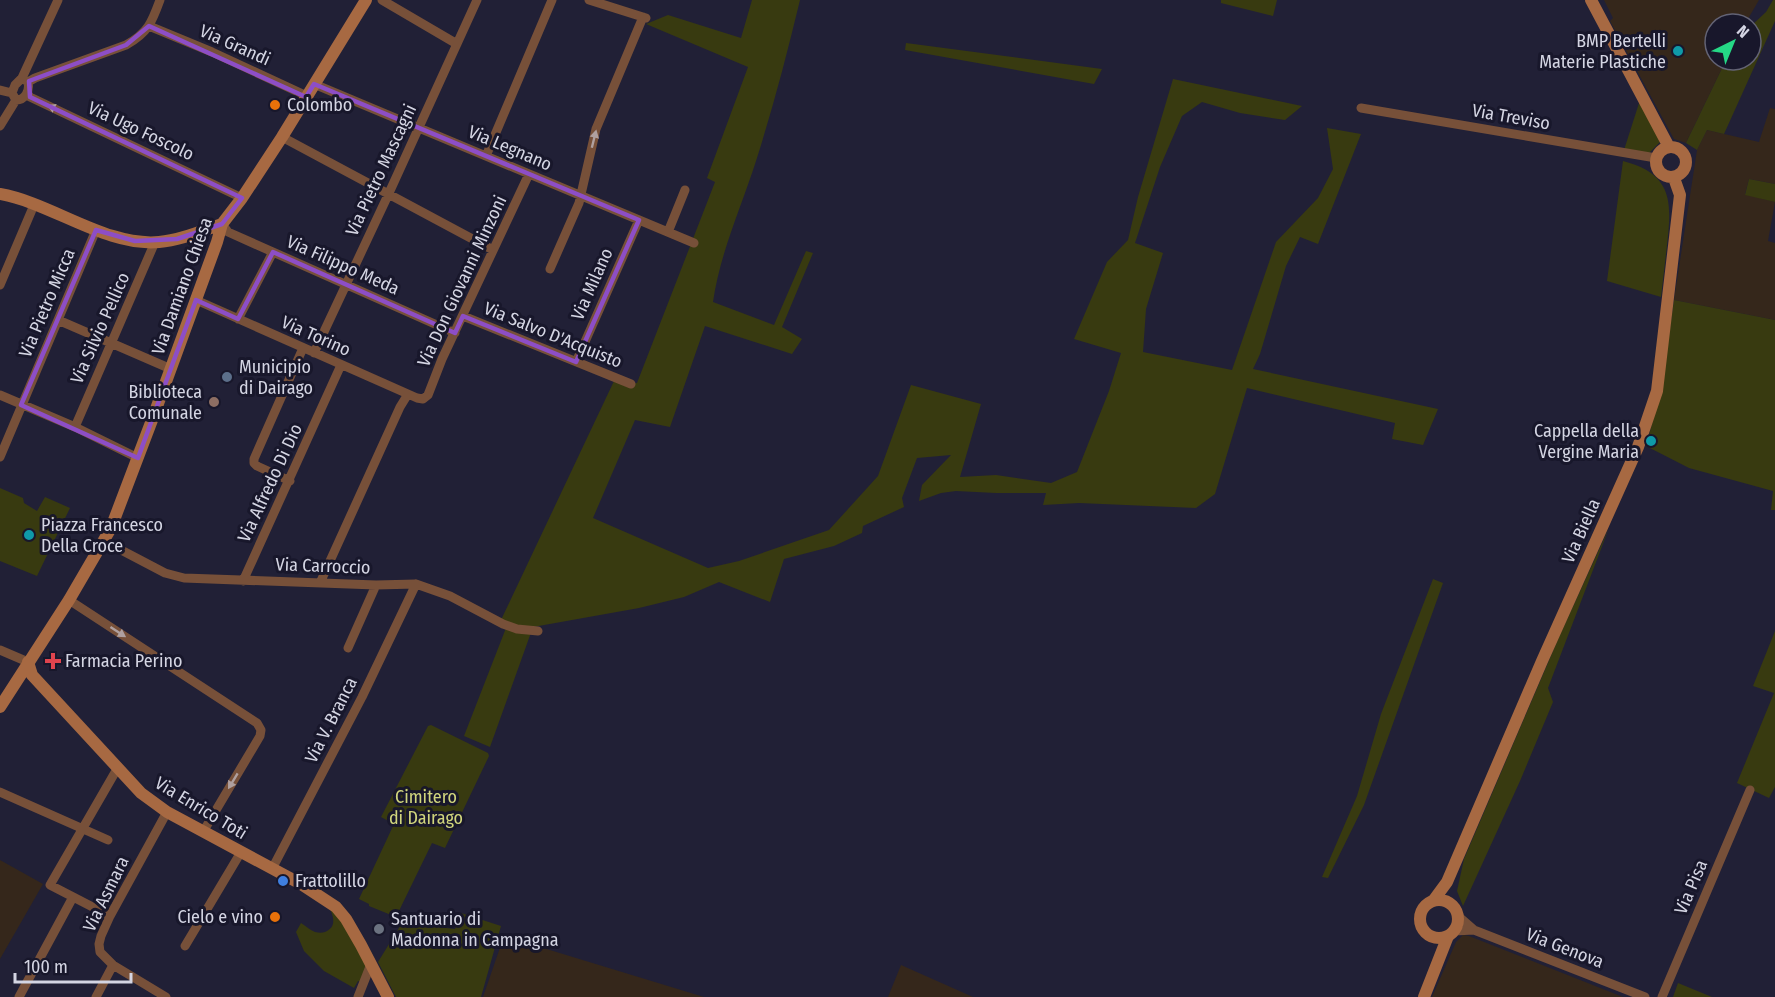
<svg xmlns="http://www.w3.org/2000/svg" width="1775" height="997" viewBox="0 0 1775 997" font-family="'Fira Sans Condensed',sans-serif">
<rect width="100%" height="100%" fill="#212036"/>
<path fill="#35271b" d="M1604,0H1759L1745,24H1715V60H1726L1686,143L1674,139L1610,21L1613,18Z
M1770,108L1775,109V184L1749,179L1745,194L1775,202L1768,241L1775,243V320L1674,300L1697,150L1707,130L1759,142Z
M0,860L43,884L0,959Z
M1463,935L1469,936L1623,997H1432L1456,942Z
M504,936L704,997H483Z
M901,965L973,997H888Z"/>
<path fill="#383a10" d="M752,0H800C787,54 773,108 756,161C741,208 720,253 713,302L774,325L806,251L813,253L782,327L802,339L792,354L705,326L670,427L635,420L593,518L708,568L739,561L829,530L878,476L911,385L981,404L960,477L996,475L1051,483L1077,472L1109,391L1121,353L1074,339L1107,262L1128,240L1138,197L1173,79L1302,106L1285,120L1240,113L1202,102L1182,116L1160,167L1135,243L1163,253L1146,309L1143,352L1232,370L1276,242L1318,198L1333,169L1327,128L1361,134L1318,244L1300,237L1286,266L1260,354L1253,369L1438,409L1423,445L1392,439L1395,423L1247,388L1215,494L1196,508L1079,503L1043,505L1046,493H996L956,491L941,493L919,501L922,485L951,455L917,458L902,498L904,507L863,526L862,533L834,546L784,559L770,602L719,582L684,597L639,608L533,627L490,747L464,736L506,628L501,620L614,381L620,384L637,383L715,182L707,178L748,67L646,24L668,15L741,38Z
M1221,0H1277L1273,16L1221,3Z
M1773,0H1775V21L1724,134L1707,130L1697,150L1686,143L1726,60H1751V26L1766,12Z
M906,43L1102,69L1094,84L905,50Z
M1640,100L1660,142L1648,154L1624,150Z
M1623,161C1673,174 1672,202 1667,245C1665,263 1663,280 1661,297L1607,281Z
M1749,179L1775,184V202L1745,195Z
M1674,300L1775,320V510H1771L1773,491L1689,468L1646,446L1661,391Z
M0,488L23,498L24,503L37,511L45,497L70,508L37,576L0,561Z
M1609,528L1548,688L1553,702L1520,781L1463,906L1457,891L1464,859L1559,637Z
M1433,579L1443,583L1364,805L1328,878L1322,877L1357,796L1381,714Z
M1775,631V787L1769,798L1737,783L1774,693L1753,686Z
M431,725L488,753L489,756L445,848L432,843L396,917L369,906V904L359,899L394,824L381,817L428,726Z
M328,905L344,923L367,965L361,982L358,981L354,988L324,971L304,951L296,932L301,923C306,926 310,930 315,932C319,933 322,933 325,932C338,927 333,914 328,905Z
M461,913L501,926L481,997H396L378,962L402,923L455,929Z
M1678,983L1712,997H1673Z"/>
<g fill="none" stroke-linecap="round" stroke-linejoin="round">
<path stroke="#775039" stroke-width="9" d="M382,0L457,44
M589,0L646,18
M149,26L212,52L307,96
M22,78L58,0
M22,78L28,82C30,91 25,100 16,100L12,93L15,85Z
M28,82L35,78L126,45C148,33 152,22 160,0
M314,84L694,243
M0,90L12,93
M27,93L30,97L242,198
M1361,108L1656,158
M0,126L16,100
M282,137L493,250
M486,156L552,0
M222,224L228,232L455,333
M668,232L685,190
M550,269L579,203L596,129L643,17
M0,285L34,205
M196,300L417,398L423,399L428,395L442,359L529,174
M463,316L631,384
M238,319L273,252
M58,320L171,369
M314,353L389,193L477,0
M576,362L639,220
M0,395L75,427L138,458
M75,427L155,242
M0,457L96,230
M290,481L257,466L254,463V459L303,348
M104,541L165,573L184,578L376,585L416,584L450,596L503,624L517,629L538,631
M243,581L341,365
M320,583L400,407L408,394
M69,600L257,723L261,730L260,736L203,832
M348,648L376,585
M0,650L28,662
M0,792L108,840
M272,869L362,697L416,584
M110,916L50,885L117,769
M1458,916L1474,930L1645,997
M1454,931L1474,930
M185,946L241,852
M19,997L73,897
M96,997L113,965
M166,997L113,965L100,952L99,944L101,936L110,916L167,812
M358,997L371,964
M1662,997L1750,790"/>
<path stroke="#a76942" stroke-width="12" d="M1591,0L1669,147
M1656 162a15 15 0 1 1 30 0a15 15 0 1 1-30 0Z
M0,194C52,203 106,247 159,242C181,240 201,231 222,224
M28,662L32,675L141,793L167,812L301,884L336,907L346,919L361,945L388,997
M0,707L69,600L111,528L152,420L217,242L222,224L242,198L282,137L366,0
M1420 919a19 19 0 1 1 38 0a19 19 0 1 1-38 0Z
M1433,901L1447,882L1542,661L1638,447L1657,391L1680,195L1674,178
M1424,997L1448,936"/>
</g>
<defs><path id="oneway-solid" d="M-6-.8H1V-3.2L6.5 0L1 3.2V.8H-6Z" transform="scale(1.5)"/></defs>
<g fill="#afa09f">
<use href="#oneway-solid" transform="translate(56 109) rotate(-155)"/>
<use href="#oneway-solid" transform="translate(594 139) rotate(-76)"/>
<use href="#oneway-solid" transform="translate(118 632) rotate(33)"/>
<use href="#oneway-solid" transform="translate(233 781) rotate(121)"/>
</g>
<path fill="none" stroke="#8d4ec6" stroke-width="4.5" stroke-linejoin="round" d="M149,26L306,97L314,84L639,220L576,362L463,316L455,333L273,252L238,319L196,300L138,458L21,405L96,230L135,241L177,239L222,224L242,198L30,97L29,81L126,45Z"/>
<g fill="#0f9aa8" stroke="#18172b" stroke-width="2">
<circle cx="1678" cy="51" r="6"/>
<circle cx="1651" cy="441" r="6"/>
<circle cx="29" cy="535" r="6"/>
</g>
<g fill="#e8710a" stroke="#18172b" stroke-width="2">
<circle cx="275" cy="105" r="6"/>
<circle cx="275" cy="917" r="6"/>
</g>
<circle fill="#5c6f8a" stroke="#18172b" stroke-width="2" cx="227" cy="377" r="6"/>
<circle fill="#8d6e63" stroke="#18172b" stroke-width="2" cx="214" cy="402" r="6"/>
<path fill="#e0444e" stroke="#18172b" stroke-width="2" d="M50 652h6v6h6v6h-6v6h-6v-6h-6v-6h6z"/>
<circle fill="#3f7fe0" stroke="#18172b" stroke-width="2" cx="283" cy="881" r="6"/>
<circle fill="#6b7280" stroke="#18172b" stroke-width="2" cx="379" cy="929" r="6"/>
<g text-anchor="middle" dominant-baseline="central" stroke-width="6" stroke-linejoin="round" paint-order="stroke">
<g font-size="18" fill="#d4d5e3" stroke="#18172b" text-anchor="start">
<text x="1666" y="41" text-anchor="end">BMP Bertelli<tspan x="1666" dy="21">Materie Plastiche</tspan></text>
<text x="287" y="105">Colombo</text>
<text x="239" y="367">Municipio<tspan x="239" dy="21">di Dairago</tspan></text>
<text x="202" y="392" text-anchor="end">Biblioteca<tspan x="202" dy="21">Comunale</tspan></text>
<text x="1639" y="431" text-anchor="end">Cappella della<tspan x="1639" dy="21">Vergine Maria</tspan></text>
<text x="41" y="525">Piazza Francesco<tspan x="41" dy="21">Della Croce</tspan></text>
<text x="65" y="661">Farmacia Perino</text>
<text x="295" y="881">Frattolillo</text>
<text x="263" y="917" text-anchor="end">Cielo e vino</text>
<text x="391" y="919">Santuario di<tspan x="391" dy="21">Madonna in Campagna</tspan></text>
</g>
<g font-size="18" fill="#d4d5e3" stroke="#18172b">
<text transform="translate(235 45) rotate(24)">Via Grandi</text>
<text transform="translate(1511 117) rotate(10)">Via Treviso</text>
<text transform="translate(141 131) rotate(25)">Via Ugo Foscolo</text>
<text transform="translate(510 148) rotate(23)">Via Legnano</text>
<text transform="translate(381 170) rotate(-65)">Via Pietro Mascagni</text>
<text transform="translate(343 265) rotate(24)">Via Filippo Meda</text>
<text transform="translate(462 281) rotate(-65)">Via Don Giovanni Minzoni</text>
<text transform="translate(592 284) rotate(-66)">Via Milano</text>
<text transform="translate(182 286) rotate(-70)">Via Damiano Chiesa</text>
<text transform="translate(47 303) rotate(-67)">Via Pietro Micca</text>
<text transform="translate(100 328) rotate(-66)">Via Silvio Pellico</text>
<text transform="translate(553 335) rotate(22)">Via Salvo D'Acquisto</text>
<text transform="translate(316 336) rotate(24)">Via Torino</text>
<text transform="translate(270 483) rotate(-65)">Via Alfredo Di Dio</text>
<text transform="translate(1581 531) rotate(-66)">Via Biella</text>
<text transform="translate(323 566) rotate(2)">Via Carroccio</text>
<text transform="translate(331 720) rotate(-63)">Via V. Branca</text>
<text transform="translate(201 808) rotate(31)">Via Enrico Toti</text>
<text transform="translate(1691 887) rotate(-67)">Via Pisa</text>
<text transform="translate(106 894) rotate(-64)">Via Asmara</text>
<text transform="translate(1565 948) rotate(21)">Via Genova</text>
</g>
<g font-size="18" fill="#d1d67d" stroke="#18172b">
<text x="426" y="797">Cimitero<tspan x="426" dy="21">di Dairago</tspan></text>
</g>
</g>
<g transform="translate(1733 42) rotate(43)"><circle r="28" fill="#18172b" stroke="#636375" stroke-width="1.5"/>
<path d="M0-4.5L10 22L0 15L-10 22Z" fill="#25d886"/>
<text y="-9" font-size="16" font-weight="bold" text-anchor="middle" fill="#d4d5e3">N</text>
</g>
<path d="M15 973v9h116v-9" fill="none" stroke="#d4d5e3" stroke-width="3"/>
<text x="24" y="973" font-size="18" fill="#d4d5e3" stroke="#18172b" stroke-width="4.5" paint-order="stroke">100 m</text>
</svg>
